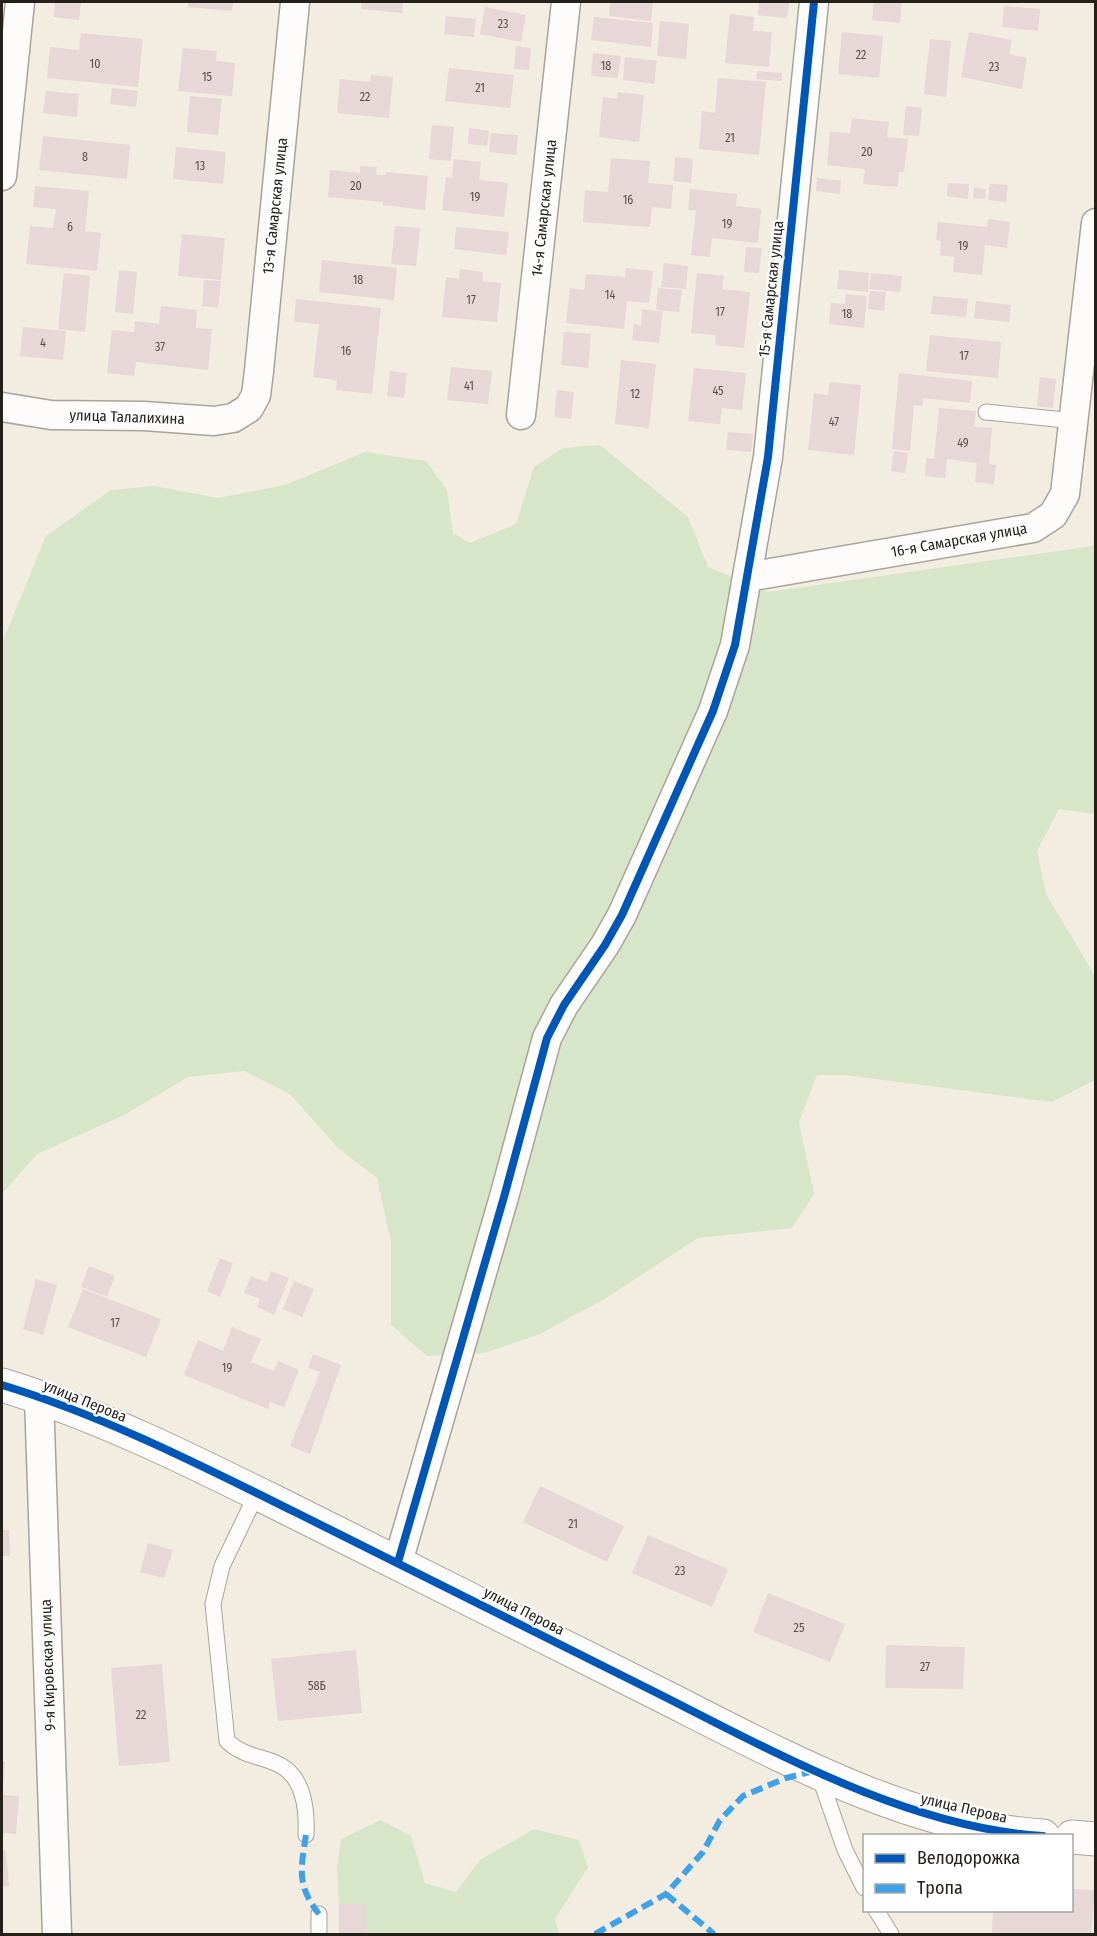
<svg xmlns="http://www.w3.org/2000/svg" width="1097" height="1936" viewBox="0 0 1097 1936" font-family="'Fira Sans Condensed',sans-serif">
<rect width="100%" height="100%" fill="#f3ece1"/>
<path fill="#d7e5c8" d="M600,445L688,517L708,567L768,592L1093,546L1095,523V814L1059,809L1037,851L1046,894L1095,976V1080L1052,1102L845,1075H817L799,1122L814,1194L792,1228L698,1238L606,1298L540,1334L484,1353L427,1356L391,1325V1242L377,1178L338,1148L290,1094L244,1071L188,1077L124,1115L37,1154L2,1194V643L46,536L111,490L154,486L218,498L285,485L365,452L426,461L447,490L453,533L470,543L516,524L534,467L563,448Z
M381,1820L411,1836L425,1883L456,1892L480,1860L534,1829L579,1840L588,1867L555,1919L559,1934H366V1904H339L337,1869L341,1839Z"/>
<path fill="#e7d7d6" d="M55,2H81L79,20L54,17Z
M188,2H233L232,11L188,7Z
M362,2H403L402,13L361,9Z
M610,2H653L651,21L609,16Z
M759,2H789L787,18L758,15Z
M874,2H902L900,23L872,20Z
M1004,6L1040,9L1038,31L1002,27Z
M485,7L526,15L521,42L480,34Z
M730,14L754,17L753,31L772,32L769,67L725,63Z
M446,16L476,19L474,37L444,34Z
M594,17L653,23L651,47L591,40Z
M660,21L689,24L686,59L657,56Z
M842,32L883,36L879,78L838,74Z
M969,32L1012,40L1009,54L1027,58L1022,89L961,77Z
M81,33L143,39L138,87L47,78L50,47L79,50Z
M930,39L951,41L946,97L924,94Z
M516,46L531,48L529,70L514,69Z
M183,48L217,51L216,61L235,63L232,96L178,91Z
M593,53L621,56L618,78L591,76Z
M625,57L657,61L654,84L623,80Z
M449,68L514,75L510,108L445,101Z
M757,71L782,73V81L756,79Z
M371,75L393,77L389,118L337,113L340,79L370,82Z
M718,78L766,82L759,155L699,149L702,111L715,113Z
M112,88L138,91L136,107L110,104Z
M46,91L79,94L77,117L43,113Z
M618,92L644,95L639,142L599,137L603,97L617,99Z
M190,96L222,99L218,135L187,132Z
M906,106L922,108L919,136L903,135Z
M852,118L889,122L887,137L908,139L904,172H899L898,187L863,184L865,169L827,165L830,132L850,133Z
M432,125L454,127L451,161L429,159Z
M469,128L489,131L487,146L468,144Z
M491,133L518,135L516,155L489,152Z
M43,136L130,145L127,179L39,170Z
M176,147L226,152L223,184L173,179Z
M675,157L693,159L691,183L673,181Z
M611,158L650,161L648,183L673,185L671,209L652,207L650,227L583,222L585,190L608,192Z
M454,159L481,162L479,180L508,183L504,217L442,210L446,177L452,178Z
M360,166L377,167L376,175H386V172L428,176L425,210L383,205V202L328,197L330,170L360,173Z
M817,178L841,181L840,194L816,191Z
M948,183L969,184L968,199L947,196Z
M990,184L1008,185L1006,202L988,200Z
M35,186L89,191L85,231L101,233L97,271L26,264L30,226L53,228L56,209L33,207Z
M974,188L986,189L985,199L973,198Z
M690,189L737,194L736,206L761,209L758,243L712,238L710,257L691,255L696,211L688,210Z
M988,219L1010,222L1007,248L985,245L982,275L953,272L954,257L940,255L941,241L936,240L938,222L987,227Z
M395,226L420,228L416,266L391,264Z
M456,227L509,232L506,255L454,249Z
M182,234L225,238L221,280L178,276Z
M746,247L762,248L759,273L744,272Z
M322,260L397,268L394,300L319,292Z
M664,263L688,266L686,289L661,287Z
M626,268L653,271L649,303L627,301L624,329L566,323L570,288L584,290L586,274L625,277Z
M460,269L483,272L482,281L501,283L497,322L442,317L446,277L459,279Z
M119,270L137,272L133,314L115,312Z
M839,270L869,273L868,292L837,289Z
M64,273L90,276L85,332L58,329Z
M697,273L724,276L722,289L750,292L744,348L715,345L716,335L691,333Z
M871,273L902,276L900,292L869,289Z
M204,280L221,281L218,308L202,306Z
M658,288L682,290L679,312L656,310Z
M870,291L886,292L884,311L868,309Z
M846,294L867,296L864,328L829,324L831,303L845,304Z
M933,296L968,299L966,317L931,314Z
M296,299L381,308L372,394L336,390L337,380L313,377L319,324L294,322Z
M976,301L1011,305L1009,322L974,318Z
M161,306L197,310L196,328L212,329L208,370L136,362L134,376L107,373L112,330L134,332L135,321L159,324Z
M642,309L663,312L659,343L632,340L634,324L641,325Z
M23,327L66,331L63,360L20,356Z
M564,332L591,334L588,368L561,365Z
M930,335L1001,342L998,378L926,371Z
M621,360L656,364L649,428L615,424Z
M451,367L492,371L488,404L447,400Z
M694,368L746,373L742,410L722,408L720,424L688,421Z
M390,371L407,373L404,398L387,396Z
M899,373L972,381L970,403L923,398V406L914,405L910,451L892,449Z
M1040,377L1056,379L1053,408L1037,406Z
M830,382L861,385L854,455L808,450L814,393L828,395Z
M557,390L574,392L571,419L554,417Z
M939,408L976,411L974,427L992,428L989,464L996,465L994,484L975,482L977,463L947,459L945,478L925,476L926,458L934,459Z
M728,432L753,434L751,452L726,450Z
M894,451L908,453L905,473L891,471Z
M220,1258L233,1263L220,1297L207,1291Z
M89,1266L115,1276L107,1297L81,1287Z
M271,1271L289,1278L274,1315L257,1307L260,1299L244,1293L251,1276L267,1282Z
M36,1279L57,1285L43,1335L23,1329Z
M294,1281L314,1289L302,1317L283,1309Z
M83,1289L161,1319L146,1357L68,1327Z
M232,1327L261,1339L251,1362L274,1371L278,1361L299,1370L284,1407L270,1402L268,1409L184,1375L198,1340L223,1351Z
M313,1354L341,1365L310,1454L290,1446L320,1372L308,1368Z
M540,1486L624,1526L607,1562L523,1522Z
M2,1530H9L10,1556H2Z
M648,1535L728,1569L712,1607L632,1573Z
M148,1543L173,1550L164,1578L140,1572Z
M768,1593L845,1624L830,1662L753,1632Z
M886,1645L965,1647L963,1689L885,1688Z
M356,1650L362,1713L278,1721L271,1659Z
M162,1664L170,1762L119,1766L111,1668Z
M2,1761L5,1762L3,1785H2Z
M2,1795L19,1796L16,1834L2,1833Z
M2,1851H6L9,1886L2,1887Z
M1072,1889L1095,1890L1091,1934H992L993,1910H1072Z
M339,1904H366V1934H339Z"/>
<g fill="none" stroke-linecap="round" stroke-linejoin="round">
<defs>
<path id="service" d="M986,412L1075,421
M257,1493L222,1566L213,1604L227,1741C247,1760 268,1755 286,1769C305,1784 307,1813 306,1835
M819,1775L845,1850L864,1888
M876,1910L891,1934
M319,1914V1934"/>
<path id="minor" d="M2,176L20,2
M2,407L51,415L144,416L214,421L233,418L249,408L256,395L259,371L295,2
M521,415L566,2
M747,577L1033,528L1053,515L1065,494L1096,223
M39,1396L57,1934
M398,1562L504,1197L547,1038L564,1005L605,945L622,915L713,711L735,645L768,457L814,2"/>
<path id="tertiary" d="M2,1385C104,1416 200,1465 295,1512C417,1572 538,1633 659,1694C776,1753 910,1828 1043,1836
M1072,1837L1096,1839"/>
</defs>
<use href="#service" stroke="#a9a39b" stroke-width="17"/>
<use href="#minor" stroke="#a9a39b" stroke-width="31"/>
<use href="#tertiary" stroke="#a9a39b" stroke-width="35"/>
<use href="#service" stroke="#fdfcfa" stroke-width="15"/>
<use href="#minor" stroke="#fdfcfa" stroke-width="28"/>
<use href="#tertiary" stroke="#fdfcfa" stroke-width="33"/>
<path stroke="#3ea2ea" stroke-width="6" stroke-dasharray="12 6" stroke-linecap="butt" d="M306,1835C301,1868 296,1885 319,1914
M666,1894L714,1934
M595,1934L666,1894L703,1852L720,1820L743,1796L786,1778L814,1771"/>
<defs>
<path id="cycleway" d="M2,1385C104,1416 200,1465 295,1512C417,1572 538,1633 659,1694C776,1753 910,1828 1043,1836
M398,1562L504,1197L547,1038L564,1005L605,945L622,915L713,711L735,645L768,457L814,2"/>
</defs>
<use href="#cycleway" stroke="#fff" stroke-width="11"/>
<use href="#cycleway" stroke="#0057b8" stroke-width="8"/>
</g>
<g text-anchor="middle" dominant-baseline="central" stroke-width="4.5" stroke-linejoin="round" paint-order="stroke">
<g font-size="12" fill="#564f49">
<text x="503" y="24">23</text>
<text x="861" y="55">22</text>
<text x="95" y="64">10</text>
<text x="606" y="66">18</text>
<text x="994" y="67">23</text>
<text x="207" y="77">15</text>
<text x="480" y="88">21</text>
<text x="365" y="97">22</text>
<text x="730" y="138">21</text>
<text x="867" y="152">20</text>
<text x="85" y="157">8</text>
<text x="200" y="166">13</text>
<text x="356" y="186">20</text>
<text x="475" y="197">19</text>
<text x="628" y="200">16</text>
<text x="727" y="224">19</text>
<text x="70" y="227">6</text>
<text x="963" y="246">19</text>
<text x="358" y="280">18</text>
<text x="610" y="295">14</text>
<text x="471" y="300">17</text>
<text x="720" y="312">17</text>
<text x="847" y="314">18</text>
<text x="43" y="343">4</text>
<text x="160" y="347">37</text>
<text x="346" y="351">16</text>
<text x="964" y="356">17</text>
<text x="469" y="386">41</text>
<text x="718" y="391">45</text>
<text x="635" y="394">12</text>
<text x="834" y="422">47</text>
<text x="963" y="443">49</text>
<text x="115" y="1323">17</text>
<text x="227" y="1368">19</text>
<text x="573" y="1524">21</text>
<text x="680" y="1571">23</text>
<text x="799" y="1628">25</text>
<text x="925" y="1667">27</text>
<text x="317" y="1686">58Б</text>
<text x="141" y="1715">22</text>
</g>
<g font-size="15" fill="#252019" stroke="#fff">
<text transform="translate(275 206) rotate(-84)">13-я Самарская улица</text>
<text transform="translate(544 208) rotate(-84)">14-я Самарская улица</text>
<text transform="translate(771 289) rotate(-84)">15-я Самарская улица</text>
<text transform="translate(127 417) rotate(2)">улица Талалихина</text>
<text transform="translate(959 540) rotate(-10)">16-я Самарская улица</text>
<text transform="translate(85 1401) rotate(22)">улица Перова</text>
<text transform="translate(524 1611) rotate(27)">улица Перова</text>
<text transform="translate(48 1665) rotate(-92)">9-я Кировская улица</text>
<text transform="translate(964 1808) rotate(13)">улица Перова</text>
</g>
</g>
<rect width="1097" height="1936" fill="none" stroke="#252019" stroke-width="6"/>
<rect x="863" y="1834" width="210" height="78" fill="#ffffff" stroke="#a8a6a3" stroke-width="1.5"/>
<rect x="875" y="1854" width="30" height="9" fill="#0057b8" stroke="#a8a6a3" stroke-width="1.5"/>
<text x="917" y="1864" font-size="18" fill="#252019">Велодорожка</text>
<rect x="875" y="1884" width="30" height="9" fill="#3ea2ea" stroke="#a8a6a3" stroke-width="1.5"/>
<text x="917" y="1894" font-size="18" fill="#252019">Тропа</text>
</svg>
